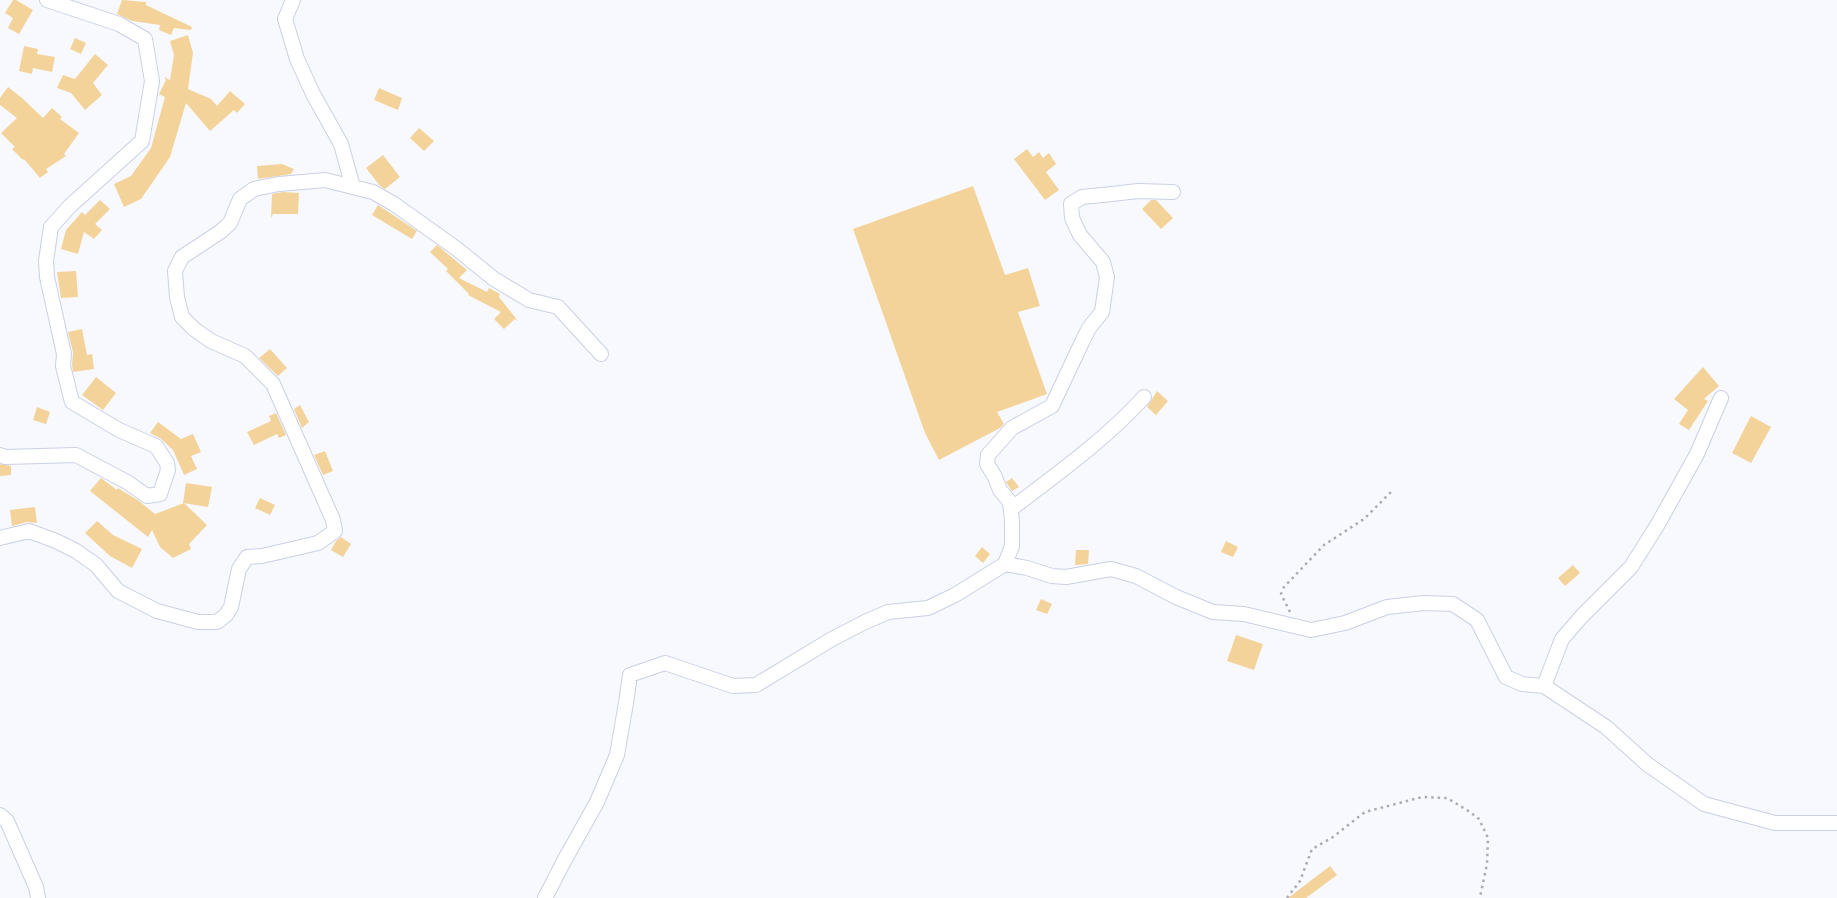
<svg xmlns="http://www.w3.org/2000/svg" width="1837" height="898" viewBox="0 0 1837 898" font-family="Commissioner,sans-serif">
<rect width="100%" height="100%" fill="#f8f9fe"/>
<path fill="#f3d39a" d="M13,0H16L33,10L19,34L8,28L13,18L5,13Z
M122,0L146,2V5L192,27L191,30L174,28L171,35L159,30L160,25L132,21L117,14Z
M188,35L193,53L188,89L211,99L217,106L230,91L245,104L237,113L234,110L210,131L186,103L170,157L141,199L124,207L114,184L131,176L151,148L165,97L159,94L166,80L164,77L170,80L174,55L170,41Z
M75,38L86,43L81,54L70,49Z
M24,46L38,49L37,54L55,57L52,72L33,68L32,74L19,71Z
M95,54L108,65L93,83L102,95L85,110L71,93L57,88L63,75L75,79Z
M8,87L22,98L43,118L52,108L62,117L60,119L79,133L64,154L66,156L46,169L48,172L40,178L24,159L23,160L12,149L15,147L1,133L17,118L0,105V98Z
M379,88L402,98L398,110L374,100Z
M419,128L434,141L424,151L410,138Z
M1027,149L1033,157L1039,152L1043,158L1049,153L1056,164L1046,172L1059,190L1045,200L1014,159Z
M383,155L400,177L385,189L380,186L366,168Z
M282,164L294,169L291,174L258,179L257,166Z
M973,186L1005,275L1028,268L1040,306L1018,312L1047,394L997,412L1004,424L1000,428L939,460L925,433L853,229Z
M283,192L299,193L298,214H273L271,218L272,194Z
M100,200L110,209L95,224L102,230L94,239L84,232L78,254L61,249L66,230L82,212L85,215Z
M1151,200H1156L1173,218L1161,229L1142,209Z
M378,205L417,231L412,239L372,215Z
M437,245L467,270L459,278L487,292L489,288L500,294L499,297L518,321L515,319L504,329L494,319L501,312L468,295L469,294L446,271L448,269L430,252Z
M76,271L78,297L61,298L57,272Z
M82,329L87,355L92,354L94,369L73,372L72,365L73,352L68,332Z
M270,349L287,368L278,376L259,358Z
M1703,367L1719,386L1704,399L1708,401L1689,430L1679,424L1688,410L1674,399Z
M96,377L116,393L103,410L82,395Z
M1157,391L1168,401L1156,415L1147,407Z
M300,405L309,422L302,428L294,409Z
M37,407L50,412L46,424L33,420Z
M276,413L286,435L279,438L277,434L254,445L247,432L271,421L269,416Z
M1751,416L1771,427L1751,463L1732,453Z
M158,422L181,439L193,434L201,452L191,456L197,469L184,475L173,450L160,438L150,433Z
M325,451L333,471L323,475L314,455Z
M0,464L11,466V475L0,476Z
M101,478L117,490L118,488L139,501L155,514L184,503L207,525L189,544L191,549L173,558L160,547L152,530L148,537L90,491Z
M1012,478L1019,487L1012,491L1006,482Z
M186,483L212,487L208,507L183,503Z
M260,498L275,505L270,515L255,508Z
M35,507L37,523L27,522L12,526L10,510Z
M97,521L113,535L142,549L132,568L110,556L85,533Z
M341,537L351,544L343,557L331,550L336,541Z
M1226,541L1238,547L1233,557L1221,552Z
M982,547L990,554L983,563L975,556Z
M1076,550H1089L1088,564L1075,565Z
M1573,565L1580,573L1565,586L1558,578Z
M1041,599L1052,604L1047,614L1036,610Z
M1236,635L1263,644L1254,670L1227,661Z
M1330,866L1337,875L1306,898H1288Z"/>
<g fill="none" stroke-linecap="round" stroke-linejoin="round">
<defs>
<path id="minor" d="M293,0L285,19L297,59L313,94L341,144L353,187
M0,455L5,457L76,455L127,482L147,496L160,494L168,470L167,463L156,446L119,430L72,402L63,366L64,354L47,277L46,261L51,227L70,206L142,141L152,81L145,39L119,24L47,0
M1011,509C1057,474 1105,440 1144,397
M0,538L29,531L56,541L76,551L96,565L118,591L157,611L198,622H217L226,615L231,607L239,569L247,557L262,556L318,543L335,531L333,520L273,384L245,356L211,341L194,329L182,317L177,297L175,271L182,257L220,232L230,223L240,199L254,189L279,184L325,180L373,192L394,204L457,249L494,279L529,300L558,307L601,354
M1005,564L1012,546V521L1010,502L1000,490L995,477L987,464L988,455L1012,428L1052,406L1082,342L1089,328L1102,312L1107,277L1103,262L1080,235L1072,218L1071,204L1082,197L1112,194L1138,191L1173,192
M1544,686L1606,727L1647,764L1704,804L1775,823H1837
M0,815L7,821L36,887L38,898
M545,898L564,861L597,802L617,755L626,703L630,675L665,663L733,686L756,685L832,639L865,622L888,612L928,608L955,595L1005,564L1027,568L1052,576L1066,577L1111,569L1136,576L1176,597L1213,612L1244,614L1311,630L1345,623L1387,607L1424,603L1453,604L1477,620L1506,677L1522,684L1544,686L1562,639L1582,616L1631,567L1658,524L1697,454L1721,398"/>
</defs>
<use href="#minor" stroke="#cad0e5" stroke-width="16"/>
<path stroke="#abacb2" stroke-width="2.5" stroke-dasharray="2.5 4" stroke-linecap="butt" d="M1290,612L1281,594L1284,587L1324,545L1364,519L1393,490
M1287,898L1300,881L1312,849L1333,837L1365,812L1422,797L1447,798L1467,810L1479,819L1488,838L1487,864L1480,897"/>
<use href="#minor" stroke="#fff" stroke-width="14"/>
</g>
</svg>
